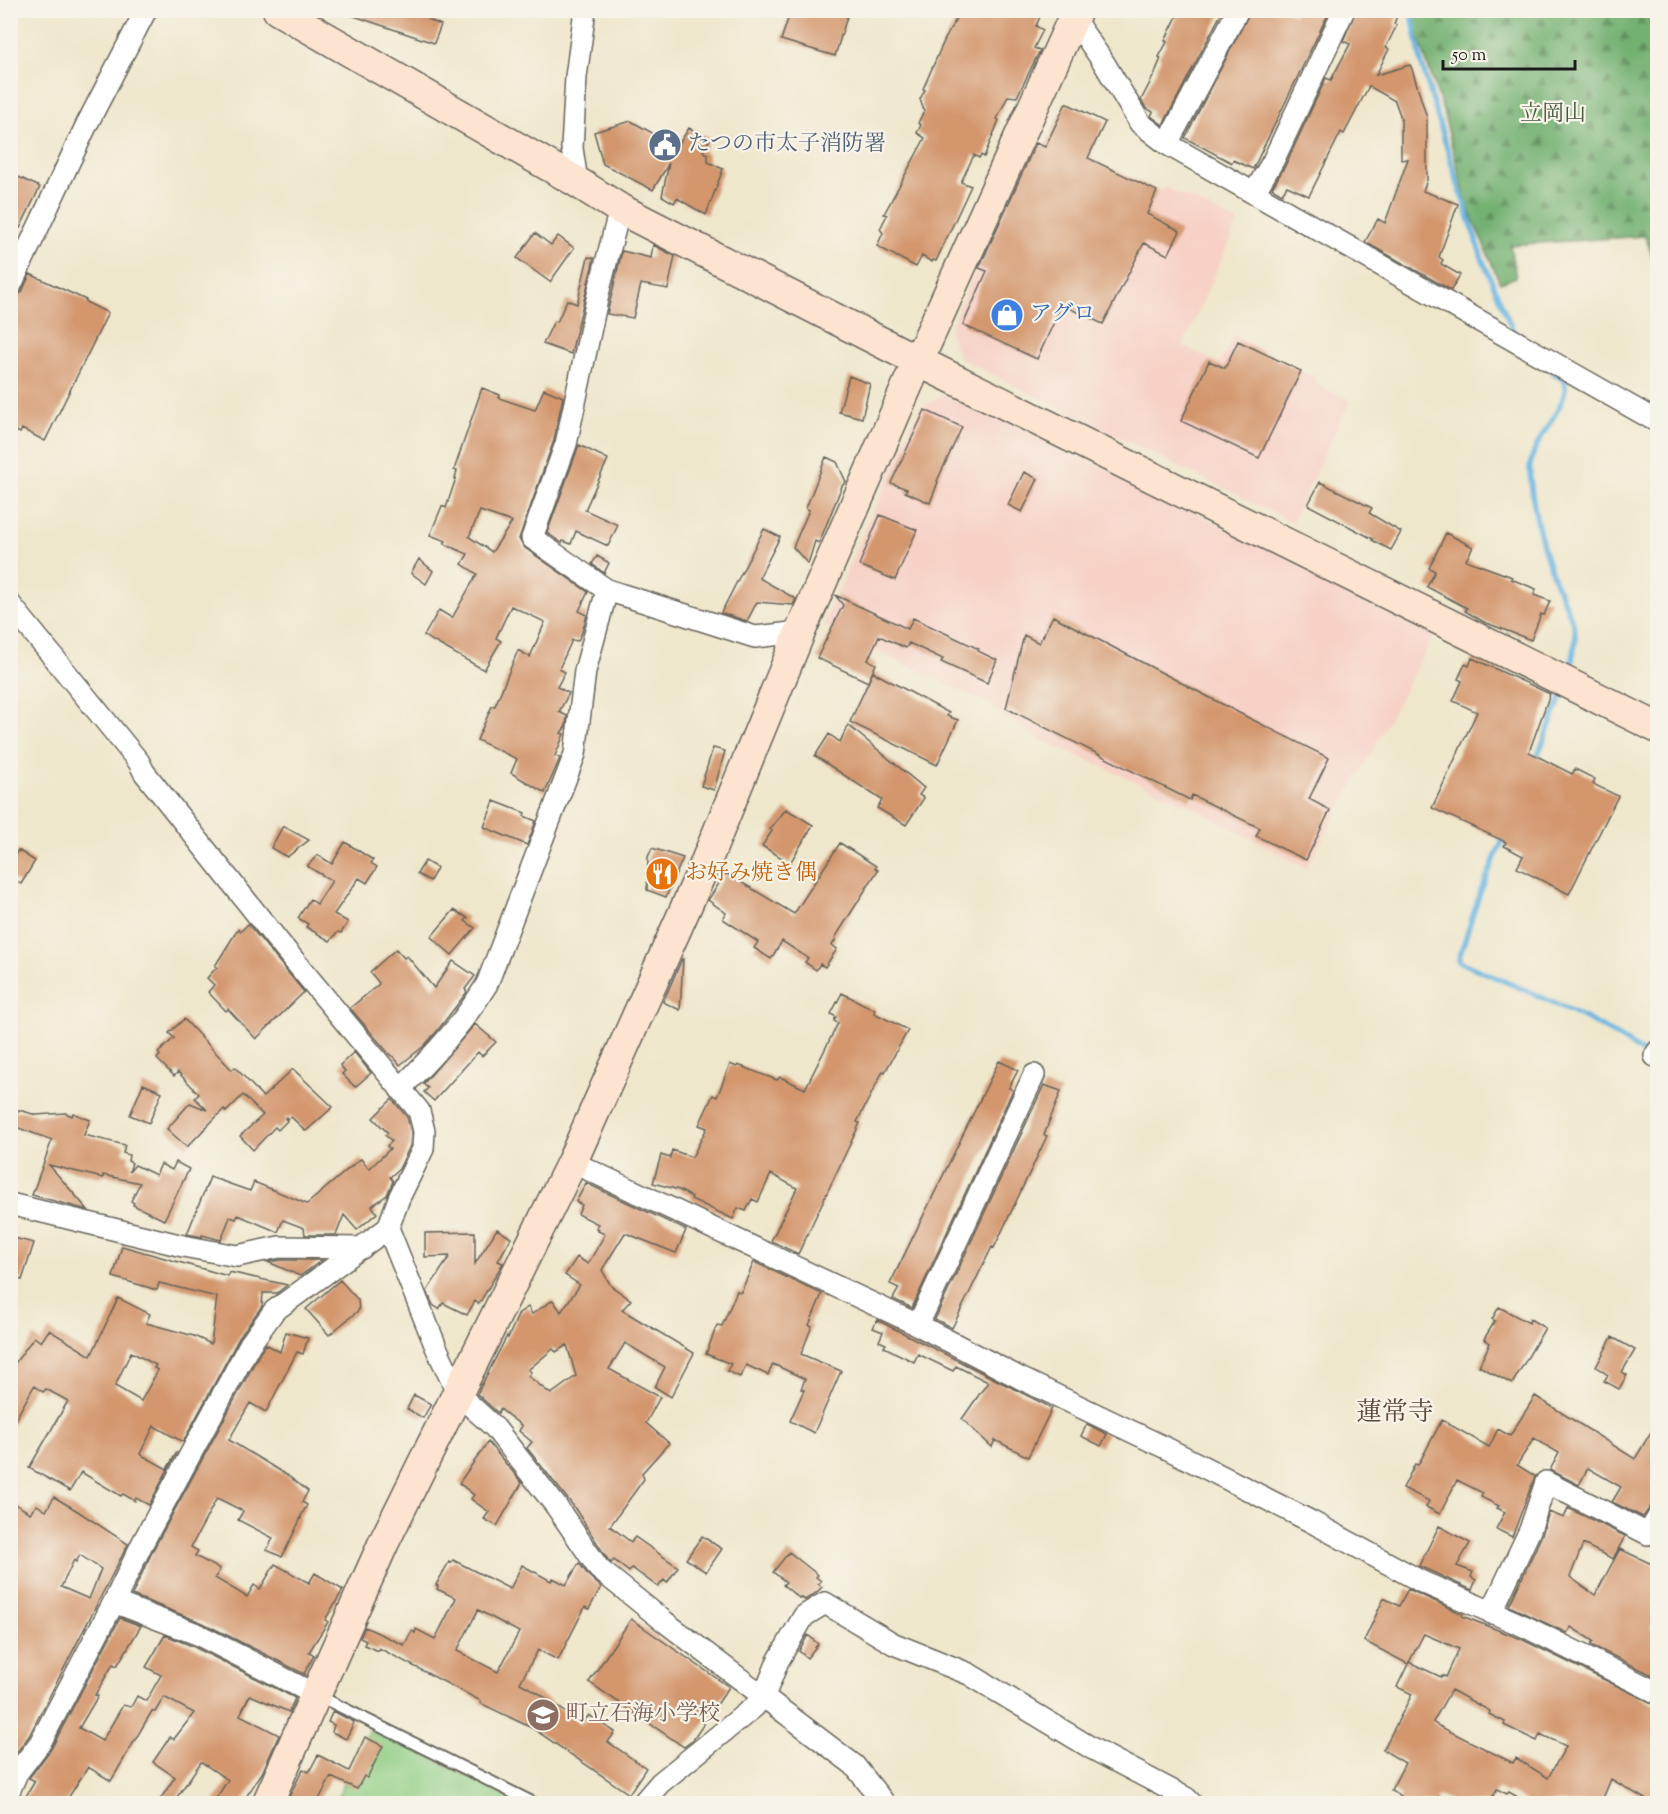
<svg xmlns="http://www.w3.org/2000/svg" width="1668" height="1814" viewBox="0 0 1668 1814" font-family="'Sorts Mill Goudy','Noto Serif JP',serif">
<defs>
<pattern id="forest-firs" width="22" height="20" patternUnits="userSpaceOnUse" patternTransform="scale(1.5)"><rect width="22" height="20" fill="#73b172"/><path d="M5 1l3.5 6h-7zM16 11l3.5 6h-7z" fill="#5e8f5d"/></pattern>
</defs>
<rect width="100%" height="100%" fill="#f7f3e8"/>
<filter id="ink" filterUnits="userSpaceOnUse"><feTurbulence type="fractalNoise" baseFrequency=".0167" numOctaves="2"/><feDisplacementMap in="SourceGraphic" scale="12" xChannelSelector="R" yChannelSelector="G"/><feConvolveMatrix kernelMatrix="1 2 1 2 8 2 1 2 1" color-interpolation-filters="sRGB"/></filter>
<filter id="wash" filterUnits="userSpaceOnUse"><feTurbulence type="fractalNoise" baseFrequency=".008" numOctaves="4" result="noise"/><feDisplacementMap in="SourceGraphic" scale="24" xChannelSelector="R" yChannelSelector="G"/><feGaussianBlur stdDeviation="1.35" result="paint"/><feColorMatrix in="noise" values="0 0 0 0 0 0 0 0 0 0 0 0 0 0 0 0 0 1.4 0 .05"/><feComposite in="paint" operator="in"/></filter>
<g filter="url(#wash)">
<rect width="100%" height="100%" fill="#efe7cc"/>
<path fill="#f7d1c6" d="M1034,139L1085,165L1089,159L1162,192L1165,187L1238,222L1183,346L1220,363L1234,335L1315,378V384L1350,400L1292,522L959,358L949,331Z
M946,393L1039,435L1436,631L1375,746L1306,868L1195,808L1033,736L987,703L823,625L919,409Z"/>
<path fill="url(#forest-firs)" stroke="#486647" stroke-width="1.5" d="M1413,11H1657V269L1645,236L1510,245L1516,277L1500,283L1467,206L1443,111L1414,24Z"/>
<path fill="#8fce84" stroke="#567550" stroke-width="1.5" d="M369,1730L430,1757L520,1803L335,1804Z"/>
<g fill="none" stroke-linecap="round" stroke-linejoin="round">
<path stroke="#67b5e1" stroke-width="5" d="M1411,10L1421,62L1459,188L1482,258L1513,331
M1553,374L1565,381C1570,409 1527,441 1530,474C1533,509 1541,544 1553,576C1558,591 1574,618 1575,632C1576,644 1573,661 1569,672
M1535,762L1563,693
M1505,834L1480,893L1458,961C1522,990 1594,1015 1649,1058"/>
</g>
<g id="blocks">
<path fill="#d3966d" fill-rule="evenodd" d="M345,10H429L427,19L441,25L434,43L345,13Z
M791,10H849L835,56L781,40Z
M961,10H1043L1036,26L1043,30L1034,48L1040,50L1017,97L1008,96L997,119L999,120L984,157L981,155L979,158L974,155L961,182L971,186L936,261L933,260L932,262L922,256L916,267L877,246L883,233L880,229L887,215L884,214L925,138L917,133L921,125L918,123L924,111L920,99L925,90L923,89L944,41Z
M1180,10H1223L1163,125L1151,116L1153,112L1146,108L1141,100L1155,73L1161,58L1159,57L1167,42L1165,41Z
M1251,10H1286L1294,15L1296,10H1330L1253,169L1233,160L1232,163L1185,138Z
M1356,10H1399L1394,24L1397,25L1386,47L1389,49L1376,75L1410,65L1412,69L1427,118V180L1423,191L1458,204L1439,257L1443,260L1441,264L1460,275L1451,290L1365,242L1378,219L1385,223L1408,159L1401,160V118L1395,101L1369,86L1344,134L1341,132L1309,196L1287,186L1282,194L1272,188L1285,166L1326,78L1331,80L1350,44L1343,41Z
M1066,103L1105,122L1088,158L1157,191L1147,214L1180,231L1168,255L1144,243L1103,324L1062,305L1037,359L963,325L987,271L979,268L1036,143L1045,147Z
M631,121L677,147L689,128L710,139L703,151L708,155V162L723,169L706,215L677,198L674,203L662,196L669,163L653,190L603,164L594,132Z
M10,173L40,187L20,228L10,223Z
M535,233L551,245L558,236L574,248L550,282L517,258Z
M653,245L675,256L668,289L641,284L633,318L607,314L622,251L651,258Z
M588,257L594,258L571,354L543,344L554,321L557,322L567,300L577,304Z
M30,274L86,300V302L108,313L45,441L22,429L20,433L10,428V306L14,299L22,292Z
M1238,341L1301,371L1259,458L1181,421L1209,361L1225,368Z
M849,376L870,384L862,418L839,412Z
M482,388L500,395L499,398L535,410L544,389L563,397L554,440L519,539L525,548L588,592L579,611L587,615L582,632L578,641L572,640L559,669L565,672L557,687L569,693L559,712L567,716L566,726L561,733L564,734L555,756L560,758L545,793L511,773L517,759L477,740L492,706H495L518,650L530,657L545,622L511,606L496,638L501,641L484,670L424,636L439,610L452,618L477,574L462,564L468,554L444,544L446,541L430,535L442,506L446,508L456,478H455L457,471L454,470ZM480,511L512,522L492,552L469,537Z
M925,410L962,427L937,481L938,482L930,503L905,492L907,489L891,483Z
M579,445L608,459L585,510L618,525L608,546L576,531L571,544L563,541L562,543L547,533Z
M826,457L837,462L846,482L842,486L819,543L815,541L808,564L793,547L809,510L806,508Z
M1024,472L1038,479L1022,512L1008,505Z
M1320,482L1372,508L1369,513L1401,532L1391,550L1372,540L1373,539L1308,505Z
M880,515L917,530L895,580L859,565Z
M764,529L780,537L759,578L796,599L793,605L757,602L747,621L721,613Z
M1446,533L1473,547L1466,560L1512,577L1511,579L1536,589L1534,595L1550,601L1544,615L1541,614L1531,640L1484,622L1465,611L1467,608L1427,587L1435,571L1429,568Z
M597,556L609,563L604,573L592,564Z
M419,559L433,571L426,584L411,573Z
M835,595L908,629L913,618L979,649L978,651L997,660L987,683L941,662L943,659L909,643L906,648L879,636L868,660L876,664L868,682L817,658L843,605Z
M1053,616L1247,717L1329,758L1309,799L1330,810L1306,860L1256,836L1260,828L1192,795L1190,800L1006,708L1024,635L1039,643Z
M1472,658L1550,694L1529,752L1572,774L1575,769L1595,779L1593,784L1618,796L1569,894L1517,868L1523,856L1504,846L1506,842L1432,808L1477,712L1453,701L1462,681L1458,679L1465,664L1469,666Z
M873,672L949,713L947,716L958,720L937,765L850,722Z
M848,725L924,788L919,795L924,798L906,825L877,808L882,800L815,756L829,734L840,742Z
M713,748L725,751L714,790L701,786Z
M494,801L525,813L524,816L536,821L527,845L484,827Z
M786,809L813,825L790,863L762,846L772,831L770,829Z
M283,826L309,840L287,857L271,848Z
M345,842L373,860L371,863L377,867L367,883L359,878L334,914L348,922L341,933L338,932L330,941L306,927L308,924L298,918L310,899L317,904L332,881L307,866L318,855L332,864Z
M840,843L876,866L875,868L878,870L835,938L836,939L832,945L837,949L825,967L820,964L816,970L805,962L808,958L782,941L771,959L754,948L758,942L723,919L726,913L708,900L726,873L794,914Z
M652,848L683,858L666,897L647,890L648,857Z
M18,850L35,861L21,884L10,878V863Z
M425,861L437,868L430,881L417,874Z
M454,910L468,918L465,921L475,928L452,955L431,937Z
M248,924L304,992L256,1039L228,1009L226,1011L208,992L214,985L207,978L217,967L215,966L238,929L241,931Z
M396,949L404,958L407,956L434,988L453,961L475,976L465,989L467,992L437,1031L424,1046L400,1065L394,1057L390,1055L350,1008L378,985L379,983L370,972Z
M682,959H683L680,1010L663,1002Z
M842,993L875,1010L874,1013L908,1030L885,1072L883,1071L857,1122L860,1123L798,1254L771,1241L797,1188L771,1174L758,1202L752,1199L746,1211L738,1208L733,1219L691,1199L692,1197L679,1190L653,1183L661,1155L670,1158L672,1150L692,1157L707,1128L699,1125L713,1095L717,1097L730,1064L737,1067L738,1065L777,1080L780,1077L805,1089L838,1023L834,1021L836,1017L831,1014Z
M184,1019L232,1070L235,1067L263,1097L293,1069L333,1107L306,1131L291,1117L288,1119L286,1117L285,1118L287,1121L278,1130L275,1127L253,1150L240,1136L263,1115L243,1095L226,1112L224,1109L187,1147L167,1129L190,1103L207,1110L195,1098L199,1094L178,1072L174,1076L157,1059L160,1055L158,1053L174,1038L169,1033Z
M475,1024L496,1042L482,1056L478,1052L434,1101L424,1092L428,1088L423,1084Z
M354,1052L371,1073L355,1087L342,1074L345,1071L340,1065Z
M999,1061L1018,1070L1009,1088L1013,1090L912,1308L893,1299L899,1288L890,1284Z
M143,1084L162,1092L149,1123L130,1115Z
M1044,1085L1061,1091L1044,1135L1047,1136L994,1248L992,1247L952,1328L935,1319Z
M392,1099L407,1117L411,1132L410,1146L399,1169L390,1177L393,1181L387,1195L372,1206L377,1213L357,1230L344,1215L336,1235H305L304,1228L283,1220L278,1232L238,1215L236,1219L230,1217L221,1240L202,1235V1237L187,1234L210,1177L250,1191L254,1182L307,1204L359,1160L361,1159L369,1169L390,1149L387,1146L392,1141L385,1135L388,1133L373,1118Z
M13,1111H23L36,1115L66,1113L72,1116L73,1113L90,1120L84,1135L125,1145L123,1153L129,1155L128,1161L132,1163L129,1172L135,1165L156,1175L161,1164L172,1170L176,1162L189,1169L164,1220L133,1205L134,1203L131,1201L140,1183L103,1175V1178L49,1165L88,1210L32,1195L52,1140L13,1126Z
M586,1183L686,1230L676,1253L625,1233L602,1270L611,1286L631,1300L622,1310L694,1353L671,1397L655,1387L665,1367L625,1343L609,1369L660,1397L646,1423L669,1443L642,1473L644,1479L610,1526L631,1542L635,1537L678,1567L667,1583L664,1580L658,1587L632,1568L629,1572L614,1560L611,1563L608,1560L574,1507L527,1448L532,1442L519,1431L522,1426L500,1409L498,1413L477,1394L507,1336L508,1338L519,1313L528,1307L532,1314L553,1300L561,1312L580,1285L565,1275L577,1257L588,1264L605,1234L598,1231L599,1229L596,1228L598,1224L578,1214L582,1205L576,1202ZM567,1345L576,1376L551,1394L528,1376L531,1372L528,1370L553,1349L556,1352Z
M497,1229L511,1238L498,1261L503,1263L479,1304L475,1301L467,1315L443,1303L439,1309L433,1305L427,1291L450,1256L425,1257V1233L475,1232V1264Z
M10,1237L34,1243L22,1280L10,1277Z
M122,1246L228,1276L229,1272L287,1285L277,1293H263L262,1306L239,1338L183,1442L154,1426L140,1454L167,1469L177,1452L149,1505L136,1498L135,1501L123,1494L121,1496L81,1472L70,1491L29,1468L68,1401L46,1389L43,1392L34,1386L10,1429V1370L34,1337L41,1342L49,1330L91,1356L118,1298L150,1314L146,1323L194,1336L211,1344L217,1297L159,1283L157,1290L113,1277ZM131,1352L156,1365L154,1368L158,1370L141,1401L115,1386Z
M280,1260H322L300,1276L268,1262Z
M754,1262L822,1294L809,1325L812,1326L801,1354L841,1371L814,1433L790,1421L804,1390L801,1389L805,1379L773,1364L768,1375L746,1365L740,1377L727,1371L731,1364L706,1354L717,1325L722,1326L737,1291L741,1292Z
M340,1280L358,1300L359,1310L329,1335L306,1309Z
M1499,1307L1529,1323L1530,1319L1545,1328L1512,1384L1479,1366L1490,1343L1484,1339L1495,1321L1492,1319Z
M877,1320L1052,1408L1028,1457L995,1440L992,1447L962,1419L988,1382L956,1366L953,1371L918,1354L914,1362L884,1347L886,1344L879,1341L883,1332L873,1328Z
M286,1332L308,1338L303,1354L297,1352L266,1412L250,1403L229,1440L287,1475L308,1491L302,1502L307,1505L300,1518H301L282,1557L267,1550L273,1538L238,1520L243,1511L217,1498L191,1547L198,1551L195,1556L220,1569L215,1578L247,1597L254,1585L260,1589L275,1564L309,1583L315,1573L343,1590L325,1620L328,1622L309,1652L314,1655L304,1674L306,1675L203,1623L132,1595L153,1550L261,1351L266,1344L280,1352Z
M1612,1337L1635,1350L1622,1372L1627,1375L1619,1389L1604,1381L1608,1375L1596,1367Z
M414,1395L431,1404L423,1418L407,1409Z
M1535,1396L1635,1459L1658,1420V1504L1651,1506L1643,1517L1612,1502L1621,1487L1588,1468L1579,1485L1550,1470L1559,1453L1534,1438L1517,1465L1535,1476L1512,1537L1496,1529L1505,1512L1497,1508L1499,1506L1481,1497L1483,1493L1457,1480L1440,1514L1426,1507L1429,1501L1403,1488L1415,1464L1418,1465L1442,1420L1489,1447L1498,1429L1510,1436Z
M1087,1424L1107,1434L1101,1446L1081,1436Z
M488,1442L522,1483L497,1526L484,1519L489,1512L471,1499L474,1495L459,1483Z
M54,1497L76,1510L128,1544L29,1736L17,1752L10,1748V1657L15,1649L10,1647V1501L30,1513L37,1505L46,1511ZM80,1555L101,1569L89,1599L61,1587L74,1560L76,1562Z
M1568,1508L1625,1536L1613,1559L1583,1544L1570,1577L1595,1595L1620,1549L1658,1567V1616L1651,1629L1658,1632V1678L1591,1645L1593,1641L1571,1627L1567,1633L1509,1606L1542,1535L1549,1512L1564,1518Z
M1439,1526L1470,1543L1457,1566L1473,1572L1471,1577L1476,1580L1472,1590L1419,1566Z
M702,1536L722,1549L706,1572L686,1559Z
M789,1552L818,1575L816,1577L821,1581L818,1584L822,1587L816,1593L805,1600L800,1597L799,1598L783,1585L786,1582L773,1572Z
M453,1560L510,1589L522,1565L551,1581L553,1578L566,1585L579,1563L589,1576L601,1587L589,1609L585,1607L558,1660L538,1650L520,1683L540,1694L582,1724L589,1715L615,1732L608,1742L646,1768L629,1794L532,1728L480,1703L481,1701L379,1648L378,1651L364,1645L366,1641L360,1638L365,1627L404,1645L412,1631L415,1633L416,1629L435,1639L456,1598L437,1589L438,1586L436,1585L449,1562L451,1563ZM478,1610L519,1632L498,1672L457,1651Z
M1408,1589L1463,1614L1462,1616L1521,1639L1658,1706V1803H1652L1611,1779L1601,1803H1528L1509,1792L1507,1794L1497,1789L1489,1803H1453L1439,1796L1435,1803H1397L1401,1796L1391,1790L1405,1763L1383,1750L1412,1694L1397,1687L1409,1662L1441,1677L1442,1675L1446,1677L1459,1649L1424,1634L1408,1664L1364,1641L1384,1598L1399,1606ZM1451,1690L1490,1711L1489,1714L1505,1722L1504,1725L1537,1741L1540,1734L1566,1746L1548,1778L1516,1758L1513,1763L1435,1724L1433,1722Z
M120,1618L141,1626L117,1666L113,1664L95,1695L98,1696L79,1728L102,1741L123,1705L131,1707L137,1696L146,1701L161,1675L146,1667L165,1635L192,1646L295,1698L289,1712L250,1695L240,1715L279,1735L262,1773L242,1803H213L228,1780L201,1762L173,1803H162L159,1801L175,1777L153,1762L170,1737L174,1739L194,1713L164,1697L155,1712L152,1711L111,1781L88,1767L65,1803H22L35,1781L29,1778L51,1749Z
M631,1619L729,1687L693,1740L684,1747L589,1682Z
M808,1635L818,1644L807,1658L799,1651Z
M333,1711L354,1722L346,1739L332,1732L334,1725L328,1722Z
M365,1737L383,1746L367,1778L364,1776L357,1789L331,1777L317,1803H286L303,1769L309,1772L318,1755L349,1771Z"/>
</g>
</g>
<g filter="url(#ink)">
<use href="#blocks" fill-opacity="0" stroke="#66635a" stroke-width="1.5"/>
<g fill="none" stroke-linecap="round" stroke-linejoin="round">
<defs>
<path id="lane" d="M317,1695L536,1804"/>
<path id="street" d="M1073,18L1104,63L1140,123L1167,144L1658,422
M1167,144L1238,10
M577,182L572,148L576,77L585,10
M1254,193L1273,161L1344,10
M620,209L599,290L566,444L532,538L607,590L755,637L800,632
M10,287L87,124L146,10
M10,604L139,762L144,772L278,941L419,1111L424,1131L423,1149L399,1198L388,1228L274,1311L250,1344L142,1544L114,1602L40,1743L17,1773L10,1789
M1655,1056L1658,1051
M400,1089C434,1055 462,1025 487,984L575,754L585,671L607,590
M572,1162L918,1325L1020,1378L1168,1449L1312,1522L1422,1582L1526,1627L1658,1693
M10,1204L183,1246L237,1256L279,1247L362,1248
M388,1228L436,1347L458,1394L495,1428L556,1506L599,1569L665,1622L854,1765L885,1804
M918,1325L1034,1075
M114,1602L197,1634L316,1695
M1491,1613L1530,1530L1546,1482L1648,1534L1658,1517
M642,1804L660,1783L754,1707L764,1696L778,1661L804,1616L825,1603L894,1644L969,1674L1093,1749L1186,1798L1192,1804"/>
<path id="secondary" d="M278,10L577,182L620,209L918,361L1658,728
M267,1804L384,1542L572,1162L703,869L800,632L918,361L1077,10"/>
</defs>
<use href="#lane" stroke="#66635a" stroke-width="14"/>
<use href="#street" stroke="#66635a" stroke-width="24"/>
<use href="#secondary" stroke="#66635a" stroke-width="33"/>
<use href="#lane" stroke="#fff" stroke-width="10"/>
<use href="#street" stroke="#fff" stroke-width="21"/>
<use href="#secondary" stroke="#fde4d1" stroke-width="30"/>
</g>
</g>
<defs>
<symbol id="civic-disc" viewBox="-11 -11 22 22"><circle r="9.5" fill="#5c6f8a" stroke="#f7f3e8"/><path d="M-.6-6.5H3V-4.5H.6V-3L4-1V1h2V6H-6V1h2V-1L-.6-3ZM-1.2 2.5V6h2.4V2.5Z" fill="#fff"/></symbol>
<symbol id="shop-disc" viewBox="-11 -11 22 22"><circle r="9.5" fill="#3f7fe0" stroke="#f7f3e8"/><path d="M-5-2.5h2.3a2.7 3.5 0 0 1 5.4 0H5L5.5 6h-11ZM-1.5-2.5h3a1.5 2.3 0 0 0-3 0Z" fill="#fff"/></symbol>
<symbol id="restaurant-disc" viewBox="-11 -11 22 22"><circle r="9.5" fill="#e8710a" stroke="#f7f3e8"/><path d="M-5-6h1v4h1v-4h1v4h1v-4h1v5L-1.5 .5V6h-2V.5L-5-1ZM5-6V6H3V1.5H1.5Q1.5-4 5-6Z" fill="#fff"/></symbol>
<symbol id="school-disc" viewBox="-11 -11 22 22"><circle r="9.5" fill="#8d6e63" stroke="#f7f3e8"/><path d="M0-5L7-2L0 1L-7-2ZM-4 1L0 2.5L4 1V4Q0 6-4 4Z" fill="#fff"/></symbol>
</defs>
<g fill-rule="evenodd">
<use href="#civic-disc" x="646" y="126" width="38" height="38"/>
<use href="#shop-disc" x="988" y="296" width="38" height="38"/>
<use href="#restaurant-disc" x="643" y="855" width="38" height="38"/>
<use href="#school-disc" x="524" y="1696" width="38" height="38"/>
</g>
<g text-anchor="middle" dominant-baseline="central" stroke-width="4.5" stroke-linejoin="round" paint-order="stroke">
<g font-size="22" fill="#445a40" stroke="#f7f3e8">
<text x="1553" y="115">立岡山</text>
</g>
<g font-size="22" fill="#4e5e75" stroke="#f7f3e8" text-anchor="start">
<text x="688" y="145">たつの市太子消防署</text>
</g>
<g font-size="22" fill="#366cbe" stroke="#f7f3e8" text-anchor="start">
<text x="1030" y="315">アグロ</text>
</g>
<g font-size="22" fill="#c56008" stroke="#f7f3e8" text-anchor="start">
<text x="685" y="874">お好み焼き偶</text>
</g>
<g font-size="22" fill="#785e54" stroke="#f7f3e8" text-anchor="start">
<text x="566" y="1715">町立石海小学校</text>
</g>
<g font-size="26" fill="#5c4738" stroke="#f7f3e8">
<text x="1395" y="1413">蓮常寺</text>
</g>
</g>
<rect width="1668" height="1814" fill="none" stroke="#f7f3e8" stroke-width="36"/>
<path d="M1443 60v9h132v-9" fill="none" stroke="#1c1c1c" stroke-width="3"/>
<text x="1452" y="60" font-size="18" fill="#1c1c1c" stroke="#f7f3e8" stroke-width="4.5" paint-order="stroke">50 m</text>
</svg>
